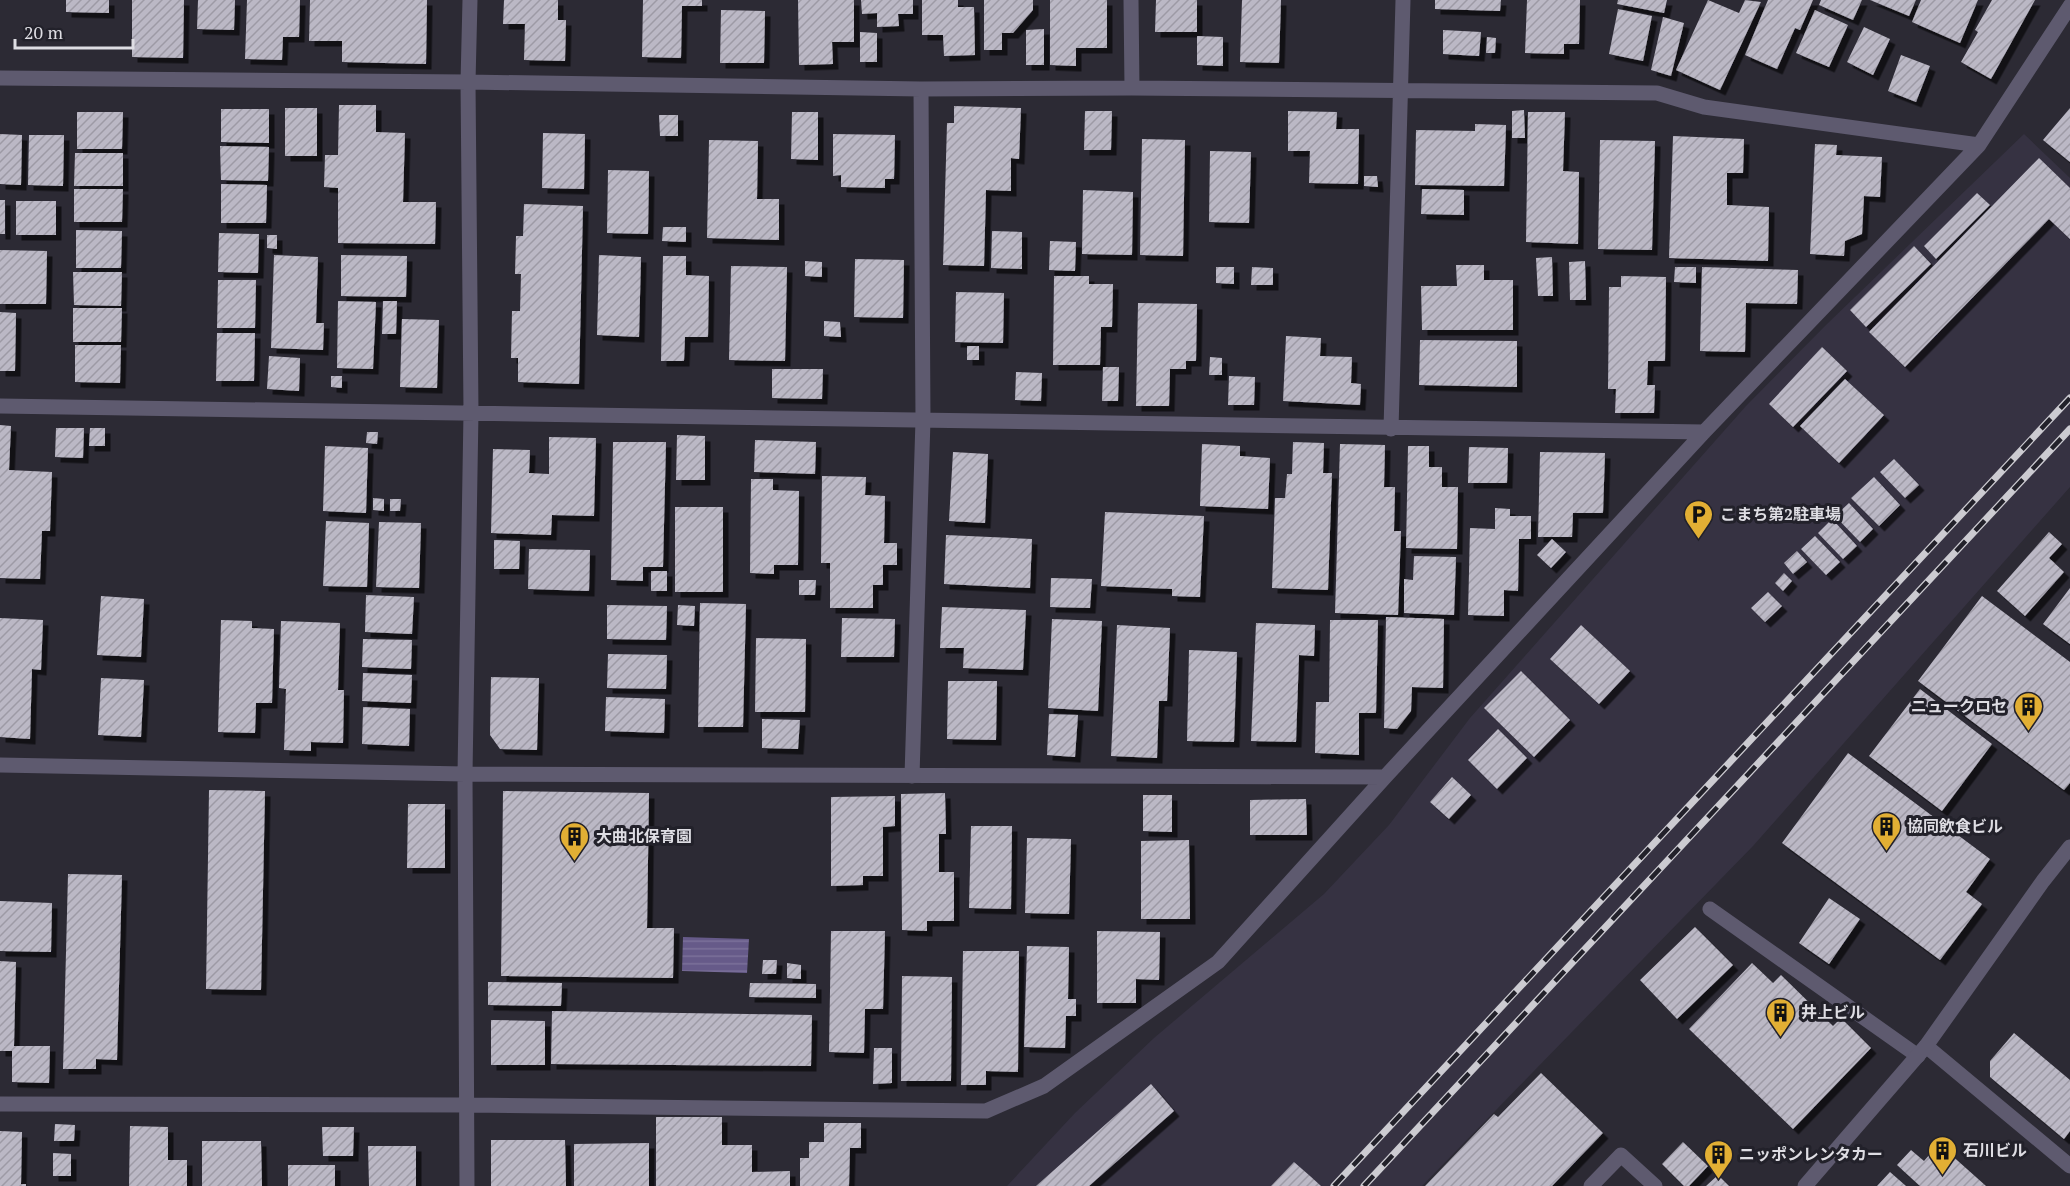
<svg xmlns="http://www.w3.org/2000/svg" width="2070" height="1186" viewBox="0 0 2070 1186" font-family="'PT Serif','Noto Sans JP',serif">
<defs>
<pattern id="water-rules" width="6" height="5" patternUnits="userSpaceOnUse" patternTransform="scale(1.5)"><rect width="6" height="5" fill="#665a89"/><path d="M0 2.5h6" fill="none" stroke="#7b719a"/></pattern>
<pattern id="building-hatch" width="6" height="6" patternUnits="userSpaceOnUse" patternTransform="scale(1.5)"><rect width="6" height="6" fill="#bbb8c5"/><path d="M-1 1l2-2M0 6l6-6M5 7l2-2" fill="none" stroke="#9d9aa5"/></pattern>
<filter id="shadow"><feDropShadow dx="5.5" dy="5.5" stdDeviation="0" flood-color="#0009"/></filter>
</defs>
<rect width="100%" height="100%" fill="#2c2a34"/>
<path fill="#363242" d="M2024,134L2070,178V487L1753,846L1422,1186H1007L1075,1113L1154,1038L1324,894L1389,825L1470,718L1746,406L1826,325Z"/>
<path fill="url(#water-rules)" d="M683,937L749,939L747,973L682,971Z"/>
<path fill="url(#building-hatch)" filter="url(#shadow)" d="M66,0H109V13L66,12Z
M132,0H184L183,58L132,57Z
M198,0H235L234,30L197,29Z
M247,0H300L299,37H283L282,60L245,59Z
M310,0H427L426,64L342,62V41H309Z
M504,0H558V20H566L565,61L524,60L525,24H503Z
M643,0H702V6H682L681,58L642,57Z
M798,0H854V42H832L833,64L799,65Z
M861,0H913V14H898L899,26L877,27V13L862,14Z
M922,0H958V7H974L975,55L944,56L943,35H922Z
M984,0H1033V10L1013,33H1002V50H984Z
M1050,0H1107V48H1076V66L1050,65Z
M1156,0H1197V32H1155Z
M1242,0H1281L1279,63L1240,62Z
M1435,0H1501L1500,11L1435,9Z
M1527,0H1580L1579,44H1564V54L1525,53Z
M1618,0H1667L1664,13L1617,4Z
M1708,0L1739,13L1745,0L1761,2L1720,90L1676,70Z
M1768,0H1813L1800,30L1795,28L1777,69L1745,55Z
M1821,0H1862L1853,20L1819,5Z
M1870,0H1916L1909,16Z
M1921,0H1978L1960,43L1912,22Z
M1992,0H2035L1991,79L1961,62L1978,32L1975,30Z
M1618,9L1652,16L1643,61L1609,54Z
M721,10L765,11L764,63H720Z
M1815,10L1848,25L1829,67L1796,53Z
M1663,17L1684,23L1671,76L1651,70Z
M1864,27L1890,39L1873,75L1847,62Z
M1044,29V65H1026V30Z
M1443,30L1481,32L1479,56L1443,54Z
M860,32L877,33V62H860Z
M1197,36L1223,37V66L1197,65Z
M1487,37L1496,38L1495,53H1486Z
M1901,55L1930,66L1916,102L1888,91Z
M339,105H376V132L405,133L403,202H436L435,244L338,243V188L324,187L325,155H338Z
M954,106L1021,108L1019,159L1011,158V191L986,190L984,266L943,265L947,123H954Z
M285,108H317V156H285Z
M2070,108V162L2043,140Z
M221,109H269V143L221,142Z
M1524,110L1525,138H1512V111Z
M1085,111H1112L1111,150H1084Z
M1288,111L1337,112L1336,129H1359L1358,184L1309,183L1310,151H1288Z
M77,112H123L122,149H77Z
M792,112H818V160L791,159Z
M1528,112H1565L1563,171L1579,172L1578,244L1526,242Z
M659,115H678V136H660Z
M1475,124L1506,125L1504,186L1415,185L1416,130L1475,131Z
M543,133L585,134L584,189L542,188Z
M0,134L22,135L21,185L0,184Z
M833,134L895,135L894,179H885V188L841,187V175L833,176Z
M29,135H64L63,186L28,185Z
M1673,136L1744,139L1743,173H1727V205L1769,207L1768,261L1669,258Z
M1142,139L1185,140L1183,256L1140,255Z
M709,140L758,141L757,199H779V240L707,238Z
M1600,140L1655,141L1652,250L1598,249Z
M1815,144L1837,145L1836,155L1882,157L1880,197L1864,196L1862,234L1845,241L1844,256L1810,254Z
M220,146L269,147L268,181L221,180Z
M1210,151L1251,152L1249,223L1209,222Z
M75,153H123V186H74Z
M2039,158L2070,188V239L2049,219L1905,367L1869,332Z
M608,170L649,171L648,234L607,233Z
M1364,176H1377L1378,187L1364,186Z
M221,184L267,185L266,223H221Z
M74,189H123L122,222H74Z
M1422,189L1464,190V215L1421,214Z
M1083,190L1133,192L1132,255L1082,254Z
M1977,193L1990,205L1936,259L1924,246Z
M0,200H5V234H0Z
M16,201H56V235H16Z
M524,204L583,206L579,384L518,382V358H511L512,311H520L521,274H515L516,236H523Z
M663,227H686V242L662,241Z
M76,230L122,231L121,268H76Z
M992,231L1022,232V269L991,268Z
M219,233L259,234L258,273L218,272Z
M267,235H277V249L267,248Z
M1050,241L1076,242L1075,271L1049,270Z
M1914,246L1931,264L1866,327L1850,310Z
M0,250L47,251L46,304H0Z
M274,255L318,257L316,323H324L323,350L271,348Z
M341,255L407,256L406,297L341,296Z
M599,255L641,257L639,337L597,335Z
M663,256H686V275L709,276L708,337H685L684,361H661Z
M1552,257L1553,296H1538L1536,258Z
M855,259L904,260L903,318L854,317Z
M805,261L822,262V277L805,276Z
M1585,261L1586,300H1570L1569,262Z
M1456,265H1484V280H1513V330H1422L1421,286H1457Z
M731,266L787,267L785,361L729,360Z
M1216,267H1234V284L1216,283Z
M1252,267L1273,268V285H1251Z
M1675,267H1696V283L1674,282Z
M1702,267L1798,270L1797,304L1746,303L1745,352L1700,351Z
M73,272H122L121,306L74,305Z
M1054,276H1089V284H1113L1112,327H1101L1100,365H1053Z
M1621,276L1666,277L1665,361H1648L1647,385H1655L1654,413H1615L1616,389H1608L1609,287H1621Z
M218,280H256L255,328H217Z
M956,292L1004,293L1003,343L955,342Z
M338,301L376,302L373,369L337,368Z
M383,301H397L396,334H382Z
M1138,303L1197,304L1196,361H1186V369H1170L1169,406H1136Z
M73,308H122L121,342H73Z
M0,312L16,313L15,371H0Z
M402,319L439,320L437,388L400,387Z
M824,321L840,322L841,337L824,336Z
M217,333H255L254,381H216Z
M1286,336L1321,338L1320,356L1352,357L1351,383L1361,384L1360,405L1283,401Z
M1420,340L1517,341V387L1419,385Z
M75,345H121L120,383L75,382Z
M967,346H979V360H967Z
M1822,347L1847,371L1793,427L1769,404Z
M269,356L300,358L299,391L267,389Z
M1210,357L1222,358V375H1209Z
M1103,367H1119L1118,401H1102Z
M772,369H823L822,399L772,398Z
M1016,372L1042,373L1041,401L1015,400Z
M331,376H342V388L331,387Z
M1229,376L1255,377L1254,405H1228Z
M1845,379L1884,415L1839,463L1800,426Z
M0,425L11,426L9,470L52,472L50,531H42L40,579L0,578Z
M56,428H84L83,458L55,457Z
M90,428H105V446H89Z
M367,432H378L377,444L366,443Z
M677,435L705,436V480H676Z
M549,437L596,438L594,516L552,515L551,535L491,533L493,449L530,450L529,473L549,474Z
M755,440L816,442L815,474L754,472Z
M613,442H666L663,567H643V581L611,580Z
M1293,442L1324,443L1323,473H1332L1328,590L1272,588L1275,498H1285L1287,474H1292Z
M1202,444L1240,446V456L1270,458L1268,509L1200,506Z
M1340,444L1385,445L1384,487H1395L1394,531H1401L1398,615L1335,613Z
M325,446L368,448L366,513L323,511Z
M1408,446H1429V467H1442V487H1458L1457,549L1406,548Z
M1469,447L1508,448L1507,483H1468Z
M953,452L988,454L985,523L949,521Z
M1540,452L1605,453L1603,513H1573L1572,537H1538Z
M1894,459L1919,485L1905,498L1880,472Z
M822,476L866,477L865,495L885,496L884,543H897V565H883V585H873V608H830V563H821Z
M1874,477L1900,505L1879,526L1851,498Z
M751,479H773V490L799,491L798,565H774V574L750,573Z
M373,498L384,499V511L373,510Z
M390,499H401L400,511H390Z
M1849,503L1873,529L1860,542L1835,516Z
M675,507H723V592H675Z
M1495,508L1510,509V516H1531V539H1519L1518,591L1504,590V616L1468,615L1470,528L1495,529Z
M1105,512L1204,516L1200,597L1172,596V589L1101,586Z
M1832,519L1857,546L1843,559L1818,533Z
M326,521L369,523L367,587L323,586Z
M379,522L421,523L419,588L376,587Z
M2049,532L2062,544L2049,558L2064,572L2025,616L1997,591Z
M946,535L1032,539L1030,588L944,584Z
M1815,536L1840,562L1826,575L1801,549Z
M1552,539L1566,552L1551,568L1537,555Z
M494,540L520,541L519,569H494Z
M529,549L590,550L589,591L528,589Z
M1797,551L1807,562L1793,574L1784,563Z
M1414,556L1456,557L1454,615L1404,613V579L1413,580Z
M651,571H667V591H651Z
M1784,573L1792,581L1783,591L1775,583Z
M1051,578L1092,579L1090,608L1050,607Z
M799,580H816L815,595H799Z
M2070,588V644L2043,624Z
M1768,592L1782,606L1765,622L1751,608Z
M366,595L414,597L412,634L365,632Z
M101,596L144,599L141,657L97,655Z
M1982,596L2070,662V783L2064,790L1918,681Z
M700,603L746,604L743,727H698Z
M607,605L667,606L666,640L607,639Z
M678,605L695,606L694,626L677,625Z
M942,607L1026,610L1023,670L963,668L964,648H940Z
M1386,617L1444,619L1443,688L1412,687L1411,711L1397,729L1384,728Z
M0,618L43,620L41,670L32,669L30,739L0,737Z
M842,618L895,619L894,657H841Z
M1052,619L1102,621L1098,711L1048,708Z
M221,620L252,621V628L274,629L272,703H256L255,733L218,732Z
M1330,620H1378L1376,713H1359V755L1315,753L1316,702H1329Z
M281,621L340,623L338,690H344L343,743L311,742V751L284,750L286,689L279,688Z
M1256,623L1315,625L1314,656L1299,655L1296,742L1251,741Z
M1117,625L1170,628L1167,701H1159L1157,758L1111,756Z
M1581,625L1630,671L1599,704L1550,659Z
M756,638L806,639L805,712H755Z
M363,639L412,640L411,669L362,667Z
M1189,650L1237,652L1234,742L1187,741Z
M608,654L667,655L666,689L607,688Z
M1521,671L1570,720L1534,757L1484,708Z
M363,673L412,675L411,703L362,701Z
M491,677L539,678L537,750L500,749L490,735Z
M101,678L144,680L141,737L98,735Z
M948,681H997L996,740L947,739Z
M1920,689L1992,744L1942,811L1869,756Z
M606,697L665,699L664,733L605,731Z
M363,707L410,709L409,746L362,744Z
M1049,714L1078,715L1075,757L1047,755Z
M762,719L800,720L798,749L762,748Z
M1498,729L1527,758L1497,789L1468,760Z
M1848,753L1990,859L1966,892L1982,904L1940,960L1782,843Z
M1452,777L1471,795L1449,819L1430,802Z
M209,790L265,791L261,990L206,989Z
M503,791L649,793L647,928H674L673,978L501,976Z
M945,793L946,834H939V872H954V921H927V931L902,930L901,794Z
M1143,795H1172V832L1143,831Z
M895,796V826L883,827V876H863V885L831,886V797Z
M1306,799L1307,835H1250V800Z
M408,804H445V868H407Z
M971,826H1012L1011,909L969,908Z
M1027,838L1071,839L1069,914L1025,913Z
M1189,840L1190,919H1141V841Z
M68,874L122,875L117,1060L96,1059V1069H63Z
M1829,898L1860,919L1829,964L1799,943Z
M0,901L52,903L51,952L0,951Z
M1695,927L1733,965L1677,1019L1640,980Z
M831,931H885L883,1009H865L864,1053L829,1052Z
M1097,931L1160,932L1159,980L1136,979V1003H1097Z
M1027,946L1069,947L1068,999H1076V1016H1066L1065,1048L1024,1047Z
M963,951H1019L1018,1072L986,1071V1085H961Z
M763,960H777L776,974H762Z
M0,961L16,962L14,1046H50L49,1083L12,1082V1051H0Z
M787,963L801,965V979L787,978Z
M1752,963L1773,983L1781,975L1833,1026L1841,1018L1871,1048L1793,1129L1689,1029Z
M902,976L952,977L951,1081H901Z
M488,982L562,983L561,1006L488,1005Z
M750,983L816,984V998L749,997Z
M552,1011L812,1015L811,1066L551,1064Z
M491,1020L545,1021V1065H491Z
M2014,1033L2070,1080V1131L2064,1139L1990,1077V1061Z
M874,1048H892V1083L873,1084Z
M1541,1073L1603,1133L1552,1186H1425L1494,1114L1498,1117Z
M1151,1084L1174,1111L1089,1186H1036Z
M656,1117H722V1145H752V1172L790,1171V1186H656Z
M824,1123H861V1148H850L849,1186H800V1158H809V1142H824Z
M55,1124L75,1125L74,1141H54Z
M130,1126L168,1127V1160H187V1186H129Z
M322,1127H354L353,1156H323Z
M0,1131L22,1132L21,1184H26V1186H0Z
M491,1140H565L566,1186H491Z
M202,1141H261L262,1186H202Z
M1683,1142L1708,1166L1689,1186H1684L1662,1164Z
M649,1143V1186H574V1144Z
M368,1146H416V1186H369Z
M1911,1150L1924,1161L1930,1154L1936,1153L1942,1160L1949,1153L1986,1186H1920L1897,1165Z
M53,1153L71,1154V1176H53Z
M1294,1162L1310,1176L1321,1186H1271Z
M288,1165H335V1186H288Z
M1890,1172L1906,1186H1877Z
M1718,1175L1729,1186H1706Z"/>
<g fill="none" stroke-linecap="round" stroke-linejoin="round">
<path stroke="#5e5a6f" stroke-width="15" d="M1131,0L1132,88
M0,78L468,82L921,89L1132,88L1657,93L1704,107L1979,145
M0,406L1704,432
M1391,429L1403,0
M0,765L465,774L1385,777
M912,776L923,420L921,89
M1710,909L1918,1056
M1926,1046L2070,1166
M0,1104L468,1105L986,1111L1044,1086L1218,962L1385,777L1704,432L1979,145L2070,6
M467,1186L465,774L471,412L468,82L470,0
M1591,1186L1621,1155L1655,1186"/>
<path stroke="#5e5a6f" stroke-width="15" d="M1805,1186L1926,1046L2043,881L2070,847"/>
<defs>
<path id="rail" d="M1334,1186L2070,398
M1364,1186L2070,429"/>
</defs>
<use href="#rail" stroke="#cccbd1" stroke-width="7"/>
<use href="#rail" stroke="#22212a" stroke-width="4.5" stroke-dasharray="14" stroke-linecap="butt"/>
</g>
<defs>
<symbol id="parking-pin" viewBox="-11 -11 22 30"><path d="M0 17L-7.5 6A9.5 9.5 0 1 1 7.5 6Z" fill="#e2af34" stroke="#22212a"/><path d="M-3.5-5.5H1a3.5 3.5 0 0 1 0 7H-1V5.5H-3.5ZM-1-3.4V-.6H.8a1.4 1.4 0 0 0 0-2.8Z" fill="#111"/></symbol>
<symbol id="building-pin" viewBox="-11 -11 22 30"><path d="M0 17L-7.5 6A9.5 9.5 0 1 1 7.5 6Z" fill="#e2af34" stroke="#22212a"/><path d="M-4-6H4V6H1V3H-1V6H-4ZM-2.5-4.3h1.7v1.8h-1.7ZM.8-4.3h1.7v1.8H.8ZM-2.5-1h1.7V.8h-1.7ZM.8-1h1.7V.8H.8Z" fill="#111"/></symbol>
</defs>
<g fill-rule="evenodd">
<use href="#parking-pin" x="1682" y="498" width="33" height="45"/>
<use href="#building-pin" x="2012" y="690" width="33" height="45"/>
<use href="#building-pin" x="1870" y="810" width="33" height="45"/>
<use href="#building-pin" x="558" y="820" width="33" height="45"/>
<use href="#building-pin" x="1764" y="996" width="33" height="45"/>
<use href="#building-pin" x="1926" y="1134" width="33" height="45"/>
<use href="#building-pin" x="1702" y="1138" width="33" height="45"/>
</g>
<g text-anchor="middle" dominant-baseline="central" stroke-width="6" stroke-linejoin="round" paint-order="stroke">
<g font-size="16" font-weight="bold" fill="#dedde3" stroke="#22212a" text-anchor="start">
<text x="1720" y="514">こまち第2駐車場</text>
<text x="2007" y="706" text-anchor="end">ニュークロセ</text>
<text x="1907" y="826">協同飲食ビル</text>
<text x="596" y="836">大曲北保育園</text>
<text x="1801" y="1012">井上ビル</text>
<text x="1963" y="1150">石川ビル</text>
<text x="1739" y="1154">ニッポンレンタカー</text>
</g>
</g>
<path d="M15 39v9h118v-9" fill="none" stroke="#dedde3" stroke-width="3"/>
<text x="24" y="39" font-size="18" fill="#dedde3" stroke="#22212a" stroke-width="4.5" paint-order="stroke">20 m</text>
</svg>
